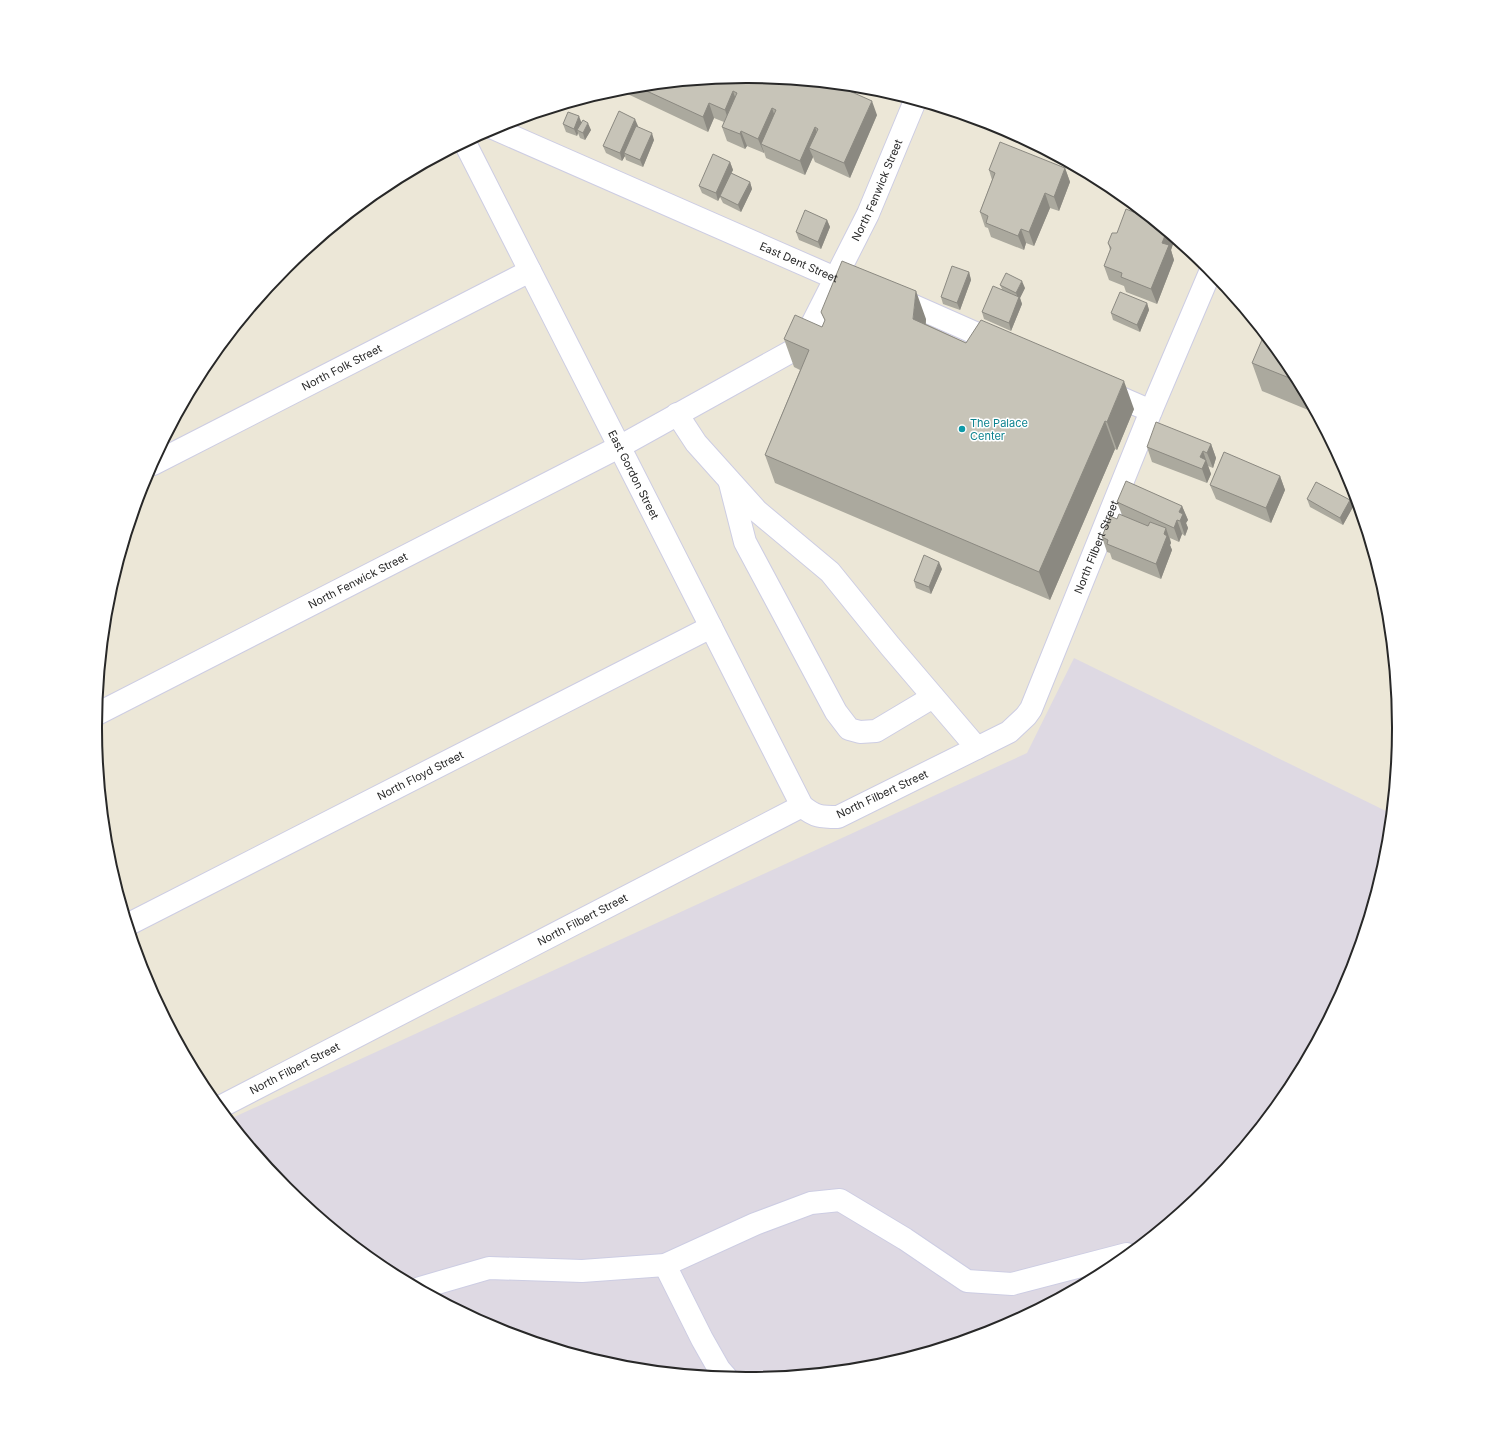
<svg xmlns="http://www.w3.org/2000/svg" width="1494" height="1455" viewBox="0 0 1494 1455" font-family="Inter,sans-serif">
<rect width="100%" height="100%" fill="#ece7d7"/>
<path fill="#ded9e3" d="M1074,658L1390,813L1386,855L1349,977L1289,1090L1208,1188L1109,1269L996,1329L874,1367L747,1379L620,1366L497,1329L385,1269L286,1188L230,1119L1027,753Z"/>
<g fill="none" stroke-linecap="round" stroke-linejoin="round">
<defs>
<g id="minor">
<path id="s1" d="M493,128L835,278L848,282"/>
<path id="s2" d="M465,143L802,806C815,817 821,817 838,817L1009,732L1026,716L1031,709L1151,411L1211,270"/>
<path d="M896,298L1000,344"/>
<path d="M1105,391L1151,411"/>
<path d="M677,414L696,443L757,511L830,572L890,646L977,748"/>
<path id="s3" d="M153,464L530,271"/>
<path d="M730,483L745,542L836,712L849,729L860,732L876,731L933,697"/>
<path id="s4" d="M97,714L619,447L801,346L868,214L915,101"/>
<path id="s5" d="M129,924L711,627"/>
<path id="s6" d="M220,1107L802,806"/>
<path d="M665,1265L702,1339L719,1369L726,1377"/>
<path d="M420,1288L489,1268L582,1271L665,1265L755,1224L811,1203L840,1200L905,1239L967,1281L1012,1284L1127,1254"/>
</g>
</defs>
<use href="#minor" stroke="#cdcde3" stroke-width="24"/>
<use href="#minor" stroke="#fff" stroke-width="22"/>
</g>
<path fill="#aba99e" d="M747,76L877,115L850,178L815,162L813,157L805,175L766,158L764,152V153L747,146L745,149L727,141L722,127L724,122L714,118L708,132L617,89L620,88Z
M581,122L591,130L585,140L580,138L578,133L577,136L566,132L563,124Z
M638,127L654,140L643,167L626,160L625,156L622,161L606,153L603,146Z
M730,162L733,170L731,173L750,182L752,189L741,212L723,203L720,197L718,201L702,193L699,186Z
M1065,168L1070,182L1059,211L1050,208L1034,246L1026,243L1024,250L991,237L988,228L985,227L980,212L992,180L989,170Z
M1148,218L1174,239V241L1171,250L1174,260L1157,304L1126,292L1124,286L1109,280L1104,266L1110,250L1108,243L1117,233Z
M827,220L830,227L821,249L799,240L796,232Z
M969,272L971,280L960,310L943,304L941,297Z
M1000,285L1025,288L1020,298L1022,304L1011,331L984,319L982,312L1002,289Z
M1147,303L1149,310L1140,332L1113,320L1111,313Z
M821,312L926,319V324L966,343L1134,409L1117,450L1115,449L1050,600L775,483L765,455L800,370L794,367L784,339L822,327L825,321Z
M1252,363L1289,366L1313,412L1262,391Z
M1211,444L1216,458L1213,468L1208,466L1211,474L1207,483L1152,462L1147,447Z
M1280,476L1285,490L1271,523L1216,499L1210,485Z
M1307,499L1350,500L1353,507L1343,525L1310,507Z
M1117,502L1182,506L1188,520L1186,523L1188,528L1185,536L1182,534L1179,542L1170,538L1171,543L1170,545L1172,550L1161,579L1112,559L1110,553L1107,552L1102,537L1117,519L1122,515Z
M942,569L931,594L916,588L914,581Z"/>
<path fill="#8b8981" d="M733,91L738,106L730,125L725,110Z
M872,101L877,115L850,178L844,163Z
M709,103L714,118L708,132L703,117Z
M772,108L777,123L761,144L764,152V153L758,139Z
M579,116L582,124L577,130L578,133L577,136L574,129Z
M635,119L638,126L624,153L625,156L622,161L620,153Z
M588,123L591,130L585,140L583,133Z
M815,127L820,142L809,148L813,157L805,175L800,161Z
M741,131L747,146L745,149L740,134Z
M652,133L654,140L643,167L640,160Z
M730,162L733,170L718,201L716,193Z
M1065,168L1070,182L1059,211L1054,197Z
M750,182L752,189L741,212L738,205Z
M1045,193L1050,208L1034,246L1029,232Z
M827,220L830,227L821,249L818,242Z
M1021,229L1026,243L1024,250L1018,236Z
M1166,233L1174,239V241L1171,250L1174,260L1157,304L1151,289L1162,243Z
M969,272L971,280L960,310L957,303Z
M1022,281L1025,288L1020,298L1022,304L1011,331L1009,323L1018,299L1016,293Z
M916,291L926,319L923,346L913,319Z
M1147,303L1149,310L1140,332L1137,325Z
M1124,381L1134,409L1117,450L1107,422Z
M1105,421L1115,449L1050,600L1039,572Z
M1211,444L1216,458L1213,468L1207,453Z
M1203,451L1211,474L1207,483L1202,469L1200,457Z
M1280,476L1285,490L1271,523L1266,508Z
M1350,500L1353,507L1343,525L1340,518Z
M1182,506L1188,520L1186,523L1188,528L1185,536L1180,521L1179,512Z
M1177,520L1182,534L1179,542L1174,528Z
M1166,528L1171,543L1170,545L1172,550L1161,579L1156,564L1164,534Z
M939,562L942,569L931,594L929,587Z"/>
<path fill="#c7c4b8" stroke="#8b8981" d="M747,76L836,85L872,101L844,163L809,148L818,129L815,127L800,161L761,144L776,110L772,108L758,139L741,131L740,134L722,127L737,93L733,91L725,110L709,103L703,117L638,87Z
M619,111L635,119L620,153L603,146Z
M568,112L579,116L574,129L563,124Z
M583,120L588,123L583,133L577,130Z
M636,126L652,133L640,160L624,153Z
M1000,142L1065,168L1054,197L1045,193L1029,232L1021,229L1018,236L986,223L988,216L980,212L995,173L989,170Z
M713,154L730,162L716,193L699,186Z
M731,173L750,182L738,205L720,196Z
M1126,209L1148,218L1166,233L1162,243L1169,245L1151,289L1121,277L1122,273L1104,266L1111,248L1108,243L1112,233H1117Z
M805,210L827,220L818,242L796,232Z
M842,261L916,291L913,319L966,343L981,320L1124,381L1107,422L1105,421L1039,572L765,455L809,350L784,339L795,315L822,327L825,320L821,312Z
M952,266L969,272L957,303L941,297Z
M1006,273L1022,281L1016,293L1000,285Z
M993,286L1019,297L1009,323L982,312Z
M1120,292L1147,303L1137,325L1111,313Z
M1264,335L1289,366L1297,381L1252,363Z
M1156,422L1211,444L1207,453L1203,451L1200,457L1206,460L1202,469L1147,447Z
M1224,452L1280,476L1266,508L1210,485Z
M1126,481L1182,506L1179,512L1183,514L1180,521L1177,520L1174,528L1117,502Z
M1316,482L1350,500L1340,518L1307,499Z
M1119,514L1148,526L1150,522L1166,528L1164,534L1167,536L1156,564L1107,544L1108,540L1102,537L1110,516L1117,519Z
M924,555L939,562L929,587L914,581Z
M949,1339L953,1343L942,1346Z
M936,1344L939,1347L932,1349Z"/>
<circle fill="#0f9aa8" stroke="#fff" stroke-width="1.5" cx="962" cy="429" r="4"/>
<g text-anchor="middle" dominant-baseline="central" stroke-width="3" stroke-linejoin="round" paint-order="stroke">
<g font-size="11" fill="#282828" stroke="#fff">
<text stroke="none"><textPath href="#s4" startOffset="968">North Fenwick Street</textPath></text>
<text stroke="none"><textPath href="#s1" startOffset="334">East Dent Street</textPath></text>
<text stroke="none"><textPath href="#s3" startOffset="212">North Folk Street</textPath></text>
<text stroke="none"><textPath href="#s2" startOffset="372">East Gordon Street</textPath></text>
<text stroke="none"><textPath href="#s2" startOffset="1180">North Filbert Street</textPath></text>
<text stroke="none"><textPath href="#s4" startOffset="293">North Fenwick Street</textPath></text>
<text stroke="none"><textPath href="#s5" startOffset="327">North Floyd Street</textPath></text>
<text transform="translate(882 794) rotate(-25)">North Filbert Street</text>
<text stroke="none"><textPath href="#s6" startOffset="408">North Filbert Street</textPath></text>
<text stroke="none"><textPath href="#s6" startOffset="84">North Filbert Street</textPath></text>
</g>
<g font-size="11" fill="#0d838f" stroke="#fff" text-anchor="start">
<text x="970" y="423">The Palace<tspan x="970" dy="13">Center</tspan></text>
</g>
</g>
<path d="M0 0H1494V1455H0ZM746 83H748A644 644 0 0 1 1392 727V728A644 644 0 0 1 748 1372H746A644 644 0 0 1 102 728V727A644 644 0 0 1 746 83Z" fill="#fff" fill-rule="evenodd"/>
<path fill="none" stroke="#282828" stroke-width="2" d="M746 83H748A644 644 0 0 1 1392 727V728A644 644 0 0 1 748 1372H746A644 644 0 0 1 102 728V727A644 644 0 0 1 746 83Z"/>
</svg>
